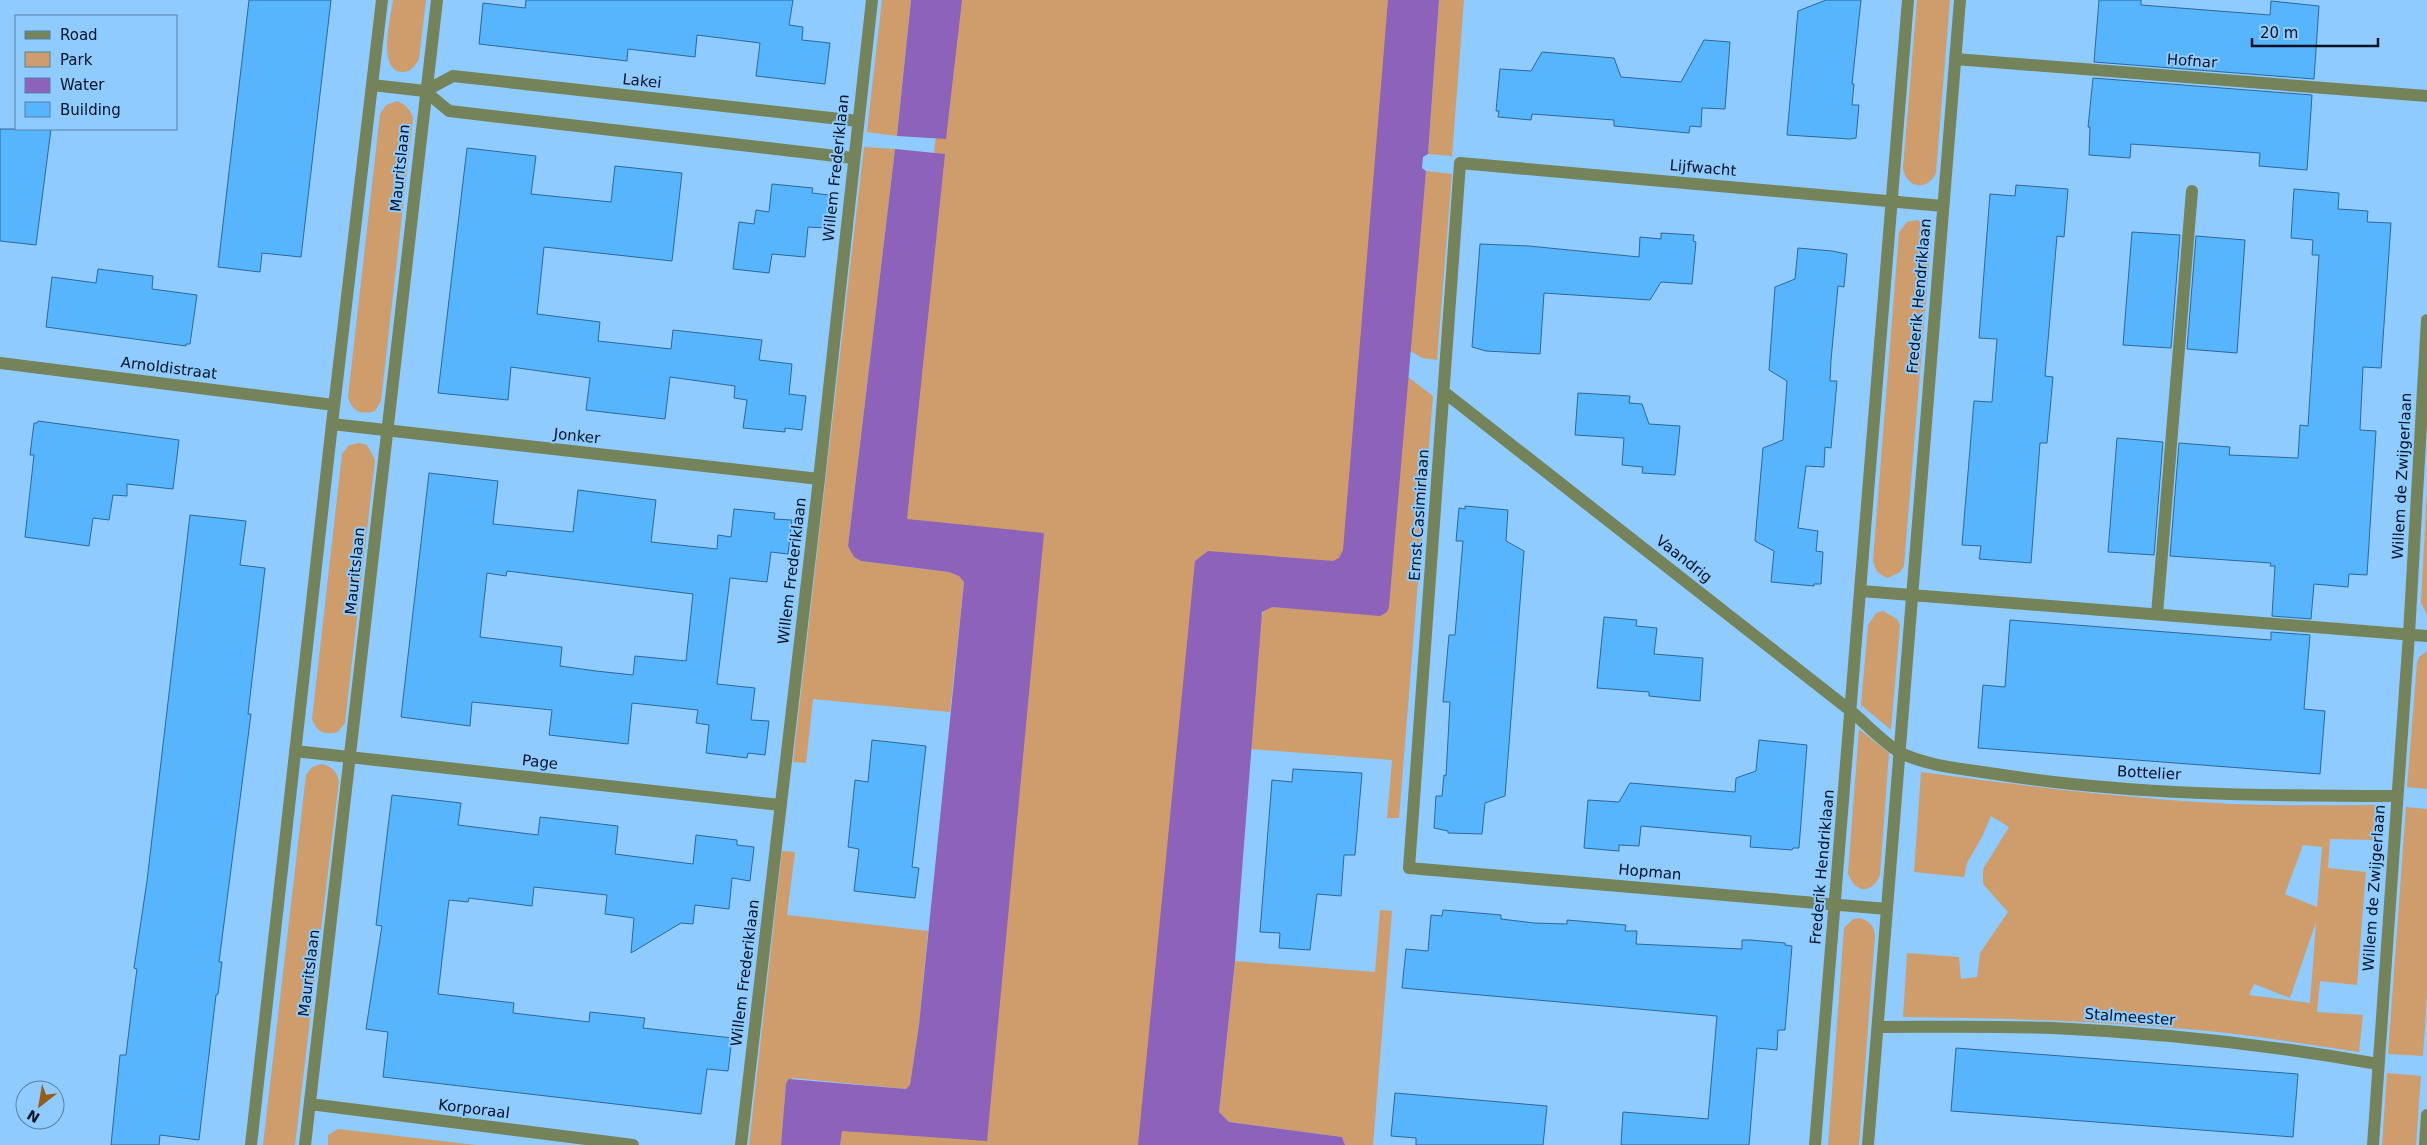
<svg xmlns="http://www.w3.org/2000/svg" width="2427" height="1145" viewBox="0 0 2427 1145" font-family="'DejaVu Sans',sans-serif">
<rect width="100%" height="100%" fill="#8fcbfe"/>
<path fill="#cf9c6b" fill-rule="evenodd" d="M393,0H426L419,59C415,66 410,73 401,72C377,69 391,17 393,0Z
M882,0H911L897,136L867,132Z
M951,0H1413L1372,572L1233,559L1180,1132L1315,1145H831L836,1105L968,1114L1033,545L893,525Z
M1439,0H1464L1452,156L1428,154Z
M1917,0H1950L1936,173C1927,192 1906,188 1903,168Z
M397,101C406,105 410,109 413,118L381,401L375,411C361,415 352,412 348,397L380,114L386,105Z
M864,147L895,149L848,546L861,561L949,572L959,576L964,582L950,712L813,699L806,763L793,762Z
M1426,171L1452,174L1437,360L1422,358L1409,350Z
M1918,220L1929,229L1931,240L1904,566L1900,572L1888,578C1879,575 1874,570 1873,560L1899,232L1907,222Z
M1408,377L1433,396L1399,818H1387L1392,760L1251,749L1261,617L1265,609L1271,607L1387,611Z
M359,443L367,445L375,460L345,723L338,732C325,735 317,733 312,719L342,454L349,445Z
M2427,488V615L2421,603Z
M1883,611L1897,619L1900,625L1891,730L1861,705L1868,625L1876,613Z
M2427,651V789L2407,787L2417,663L2419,657Z
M1859,729L1889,753L1880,875C1872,895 1854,893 1848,873Z
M322,764C333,767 336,771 339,781L295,1145H263L306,775L312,767Z
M1921,772C2024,786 2128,799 2233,804C2281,806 2329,805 2377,805L2375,840L2330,839L2328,868L2366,872L2357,985L2320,981L2317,1012L2363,1015L2359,1052C2306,1044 2252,1035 2198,1030C2099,1021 2001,1018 1903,1017L1907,953L1959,957L1961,979L1977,977L1980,953L2008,912L1983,884V869L2009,827L1991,816L1982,837L1967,863L1964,877L1914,872ZM2303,845L2322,847L2317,907L2285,894ZM2316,922L2310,1003L2249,995L2254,984L2290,998Z
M2406,807L2427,809V995L2423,1056L2388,1054Z
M782,851L795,852L787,915L928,931L919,1025L910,1085L906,1089L793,1078L786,1083L781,1145H749Z
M1380,910L1392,911L1373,1145H1345L1342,1137L1229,1122L1219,1112L1235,961L1375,972Z
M1860,918C1870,922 1873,924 1875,935L1859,1145H1828L1844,928L1853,919Z
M2387,1073L2421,1076L2416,1145H2382Z
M338,1129L476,1145H328V1135Z"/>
<path fill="#8c62ba" d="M911,0H962L946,139L897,136Z
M1388,0H1439L1428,154L1423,157L1422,168L1426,171L1389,607L1387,612L1380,616L1272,607L1262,612L1235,961L1219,1112L1229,1122L1342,1137L1345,1145H1138L1195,561L1208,551L1333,561L1339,558L1343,550Z
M895,149L945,154L907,519L1044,533L987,1141L842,1131L840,1145H781L786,1083L789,1079L906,1089L910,1085L919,1025L964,582L959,576L949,572L861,561L854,557L848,546Z"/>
<path fill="#57b5fe" stroke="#2d6895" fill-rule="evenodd" d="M249,0H331L301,257L262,253L260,272L218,267Z
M526,0H793L789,25L803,27L802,40L830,43L825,84L756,76L760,43L697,35L695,57L628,49L627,61L479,44L483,3L525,8Z
M1826,0H1861L1852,84H1854L1852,105H1859L1856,138L1850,139L1787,135L1798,11Z
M2099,0H2141V5L2270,15L2271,1L2319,6L2314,79L2094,62Z
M1704,40L1730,42L1725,109L1702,108L1701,127L1690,126L1689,133L1614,126V120L1532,114L1531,120L1498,117L1499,111H1496L1500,69L1531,71L1542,52L1614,58L1621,77L1681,82Z
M2093,78L2312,95L2307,170L2259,166L2260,153L2205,149L2131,144L2130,158L2089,155L2090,127H2088Z
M0,129H51L36,245L0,241Z
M467,148L536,156L531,194L611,202L615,166L682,173L672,261L544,247L537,314L600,322L598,341L671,349L673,330L762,340L759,360L792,364L789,394L806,396L802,430L785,428V432L743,428L747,400L734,398L735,386L670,377L665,419L586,410L590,378L511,367L508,400L438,393Z
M772,184L813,188L812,193L829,195L826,228L808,227L805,257L772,254L769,273L733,269L739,222L754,224L756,210L769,212Z
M2016,185L2068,189L2064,237L2057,236L2045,376L2053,377L2047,443H2040L2031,563L1979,559L1981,546L1962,545L1974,401L1992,402L1997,339L1979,338L1990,194L2015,196Z
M2294,189L2339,193L2338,209L2368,211L2367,222L2391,223L2381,368L2363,367L2360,430L2376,431L2367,575L2349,574L2348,587L2314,584L2311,619L2272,616L2275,566H2270L2271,563L2170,556L2179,443L2230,447L2229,455L2298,458L2300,425L2308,426L2319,255H2312L2313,240L2291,238Z
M2132,232L2180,235L2171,348L2123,345Z
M1661,233L1694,235L1693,241L1696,242L1692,284L1661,282L1650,300L1544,293L1540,354L1486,351L1472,347L1480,244L1529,246L1639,257L1640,237L1661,239Z
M2196,236L2245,240L2237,353L2187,349Z
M1798,248L1832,251L1847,254L1844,287L1838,286L1831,360L1830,381H1837L1831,448L1825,447L1824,467L1806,466L1798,528L1818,531L1816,551L1823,552L1821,584H1814V586L1771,582L1774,551L1755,541L1763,448L1783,440L1785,411L1787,381L1769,370L1775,287L1795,279Z
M98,269L153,276L152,289L197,295L190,344H186V346L46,327L52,277L96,283Z
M1578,393L1630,396L1629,403L1642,404L1649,424L1680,426L1675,475L1642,473L1643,467L1622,465L1624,438L1575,435Z
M38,421L179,440L173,489L127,484V496L113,495L109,520L93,518L89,546L25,537L34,455H30L34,423H37Z
M2117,438L2163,442L2154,555L2108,552Z
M429,473L498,481L493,524L573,532L578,490L656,500L651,542L717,549L718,535L731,537L734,509L775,513L774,519L792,520L788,554L771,552L767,582L730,578L717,684L755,688L751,720L769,721L765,755L748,753L747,758L706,753L709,725L696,723L698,710L632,703L628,744L549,735L552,710L472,702L470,726L401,717ZM507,571L693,594L686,661L635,656L633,675L596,671L560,666L562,647L480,637L487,573L506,576Z
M1465,506L1508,510L1506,541L1524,551L1505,796L1485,803L1482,834L1448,833V831L1434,828L1436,796H1442L1444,775L1446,776L1450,702H1443L1449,635H1455L1463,541H1456L1459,508L1465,509Z
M190,515L246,521L240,565L265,568L248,714H251L219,962H222L218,994L216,995L199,1140L160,1135L159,1145H111L120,1055H126L132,1006L137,969L134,968L147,881Z
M1604,617L1637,620L1636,626L1657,628L1654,654L1703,658L1700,701L1649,696V692L1597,688Z
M2010,620L2271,640V632L2310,635L2304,709L2325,711L2320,774L1978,748L1983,685L2005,687Z
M872,740L926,746L912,867L919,868L915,898L854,891L859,849L848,847L855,780L868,782Z
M1759,740L1807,745L1799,848H1793L1792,850L1750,847L1751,836L1641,826L1639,846L1619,845V851L1584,848L1588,800L1619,802L1630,783L1735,792L1736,778L1756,771Z
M1293,769L1362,773L1355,855H1344L1341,896L1317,894L1310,950L1279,948L1280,933L1260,932L1272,780L1292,782Z
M392,795L461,803L458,825L538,835L540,817L618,826L615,854L693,864L696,835L737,840V845L754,847L750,881L732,878L729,909L695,905L693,924L681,923L631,953L634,918L605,914L607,895L534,887L532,906L469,898L468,902L449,900L438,994L514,1003L513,1013L589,1022L590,1012L645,1018L643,1028L732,1038L728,1071L707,1069L701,1114L383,1077L388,1032L366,1029L382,926L376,925Z
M1443,910L1501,915V919L1534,923L1567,924V920L1626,925L1625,931H1637L1636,944L1742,949V940H1750L1785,943V945L1792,946L1785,1030H1778L1777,1050L1757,1048L1749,1145H1621L1623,1112L1708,1119L1717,1016L1402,988L1406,949L1428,951L1431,915L1442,916Z
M1956,1048L2298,1074L2293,1137L1951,1111Z
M1395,1093L1547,1106L1543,1145H1416V1138L1391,1136Z"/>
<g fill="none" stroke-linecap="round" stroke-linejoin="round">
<path stroke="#74835a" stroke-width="12" d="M1955,59L2427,96
M372,85L425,91L449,111L853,158
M425,91L453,76L858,121
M0,363L334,405
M1444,392L1851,711C1865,723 1888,747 1903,754C1932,767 1965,769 1996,774C2128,795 2264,796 2397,796
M332,424L819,479
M1861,591L2427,636
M2157,614L2192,191
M295,751L780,805
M1887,909L1409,868L1460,163L1943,206
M1878,1027C1937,1027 1995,1026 2053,1028C2163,1033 2271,1045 2378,1064
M310,1104L633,1145
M251,1145L332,424L382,0
M305,1145L437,0
M741,1145L819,479L872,0
M1815,1145L1908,0
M1868,1145L1960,0
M2373,1145L2409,634L2427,320
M2425,1145L2427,1115"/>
</g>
<g text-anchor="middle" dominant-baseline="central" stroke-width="4" stroke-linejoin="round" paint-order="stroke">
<g font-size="15" fill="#001123" stroke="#8fcbfe">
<text transform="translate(2192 61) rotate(4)">Hofnar</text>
<text transform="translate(642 81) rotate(6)">Lakei</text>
<text transform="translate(400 168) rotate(-84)">Mauritslaan</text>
<text transform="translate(836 168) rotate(-84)">Willem Frederiklaan</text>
<text transform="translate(1703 168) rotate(5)">Lijfwacht</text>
<text transform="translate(1919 296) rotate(-85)">Frederik Hendriklaan</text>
<text transform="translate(169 368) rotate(7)">Arnoldistraat</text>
<text transform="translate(577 436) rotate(6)">Jonker</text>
<text transform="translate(2402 476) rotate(-87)">Willem de Zwijgerlaan</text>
<text transform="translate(1419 515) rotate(-86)">Ernst Casimirlaan</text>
<text transform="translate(1684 559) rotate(38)">Vaandrig</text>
<text transform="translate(355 571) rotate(-84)">Mauritslaan</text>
<text transform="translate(792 571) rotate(-83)">Willem Frederiklaan</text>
<text transform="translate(540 762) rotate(6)">Page</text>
<text transform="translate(2149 773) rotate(3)">Bottelier</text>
<text transform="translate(1822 867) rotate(-85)">Frederik Hendriklaan</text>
<text transform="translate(1650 872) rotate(5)">Hopman</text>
<text transform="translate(2374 888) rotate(-86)">Willem de Zwijgerlaan</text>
<text transform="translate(309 973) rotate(-83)">Mauritslaan</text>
<text transform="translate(745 973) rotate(-83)">Willem Frederiklaan</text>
<text transform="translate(2130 1017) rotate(4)">Stalmeester</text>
<text transform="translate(474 1109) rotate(7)">Korporaal</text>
</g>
</g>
<rect x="15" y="15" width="162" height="115" fill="#8fcbfe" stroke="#5681a6"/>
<rect x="25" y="31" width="25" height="8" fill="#74835a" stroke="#5681a6"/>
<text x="60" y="40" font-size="15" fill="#001123">Road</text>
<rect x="25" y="52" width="25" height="15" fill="#cf9c6b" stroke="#5681a6"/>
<text x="60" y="65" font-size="15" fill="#001123">Park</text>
<rect x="25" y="78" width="25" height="15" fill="#8c62ba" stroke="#5681a6"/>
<text x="60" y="90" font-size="15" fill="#001123">Water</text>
<rect x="25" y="102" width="25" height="15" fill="#57b5fe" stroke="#5681a6"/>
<text x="60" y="115" font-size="15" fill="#001123">Building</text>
<g transform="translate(40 1105) rotate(211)"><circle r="24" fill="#8fcbfe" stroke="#5681a6"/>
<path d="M0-4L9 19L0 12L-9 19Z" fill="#965c1a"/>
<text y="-8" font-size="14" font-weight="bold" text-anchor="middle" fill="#001123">N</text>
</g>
<path d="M2252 38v8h126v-8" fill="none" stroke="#001123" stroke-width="2.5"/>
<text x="2260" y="38" font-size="15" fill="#001123" stroke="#8fcbfe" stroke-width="4" paint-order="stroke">20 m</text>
</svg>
